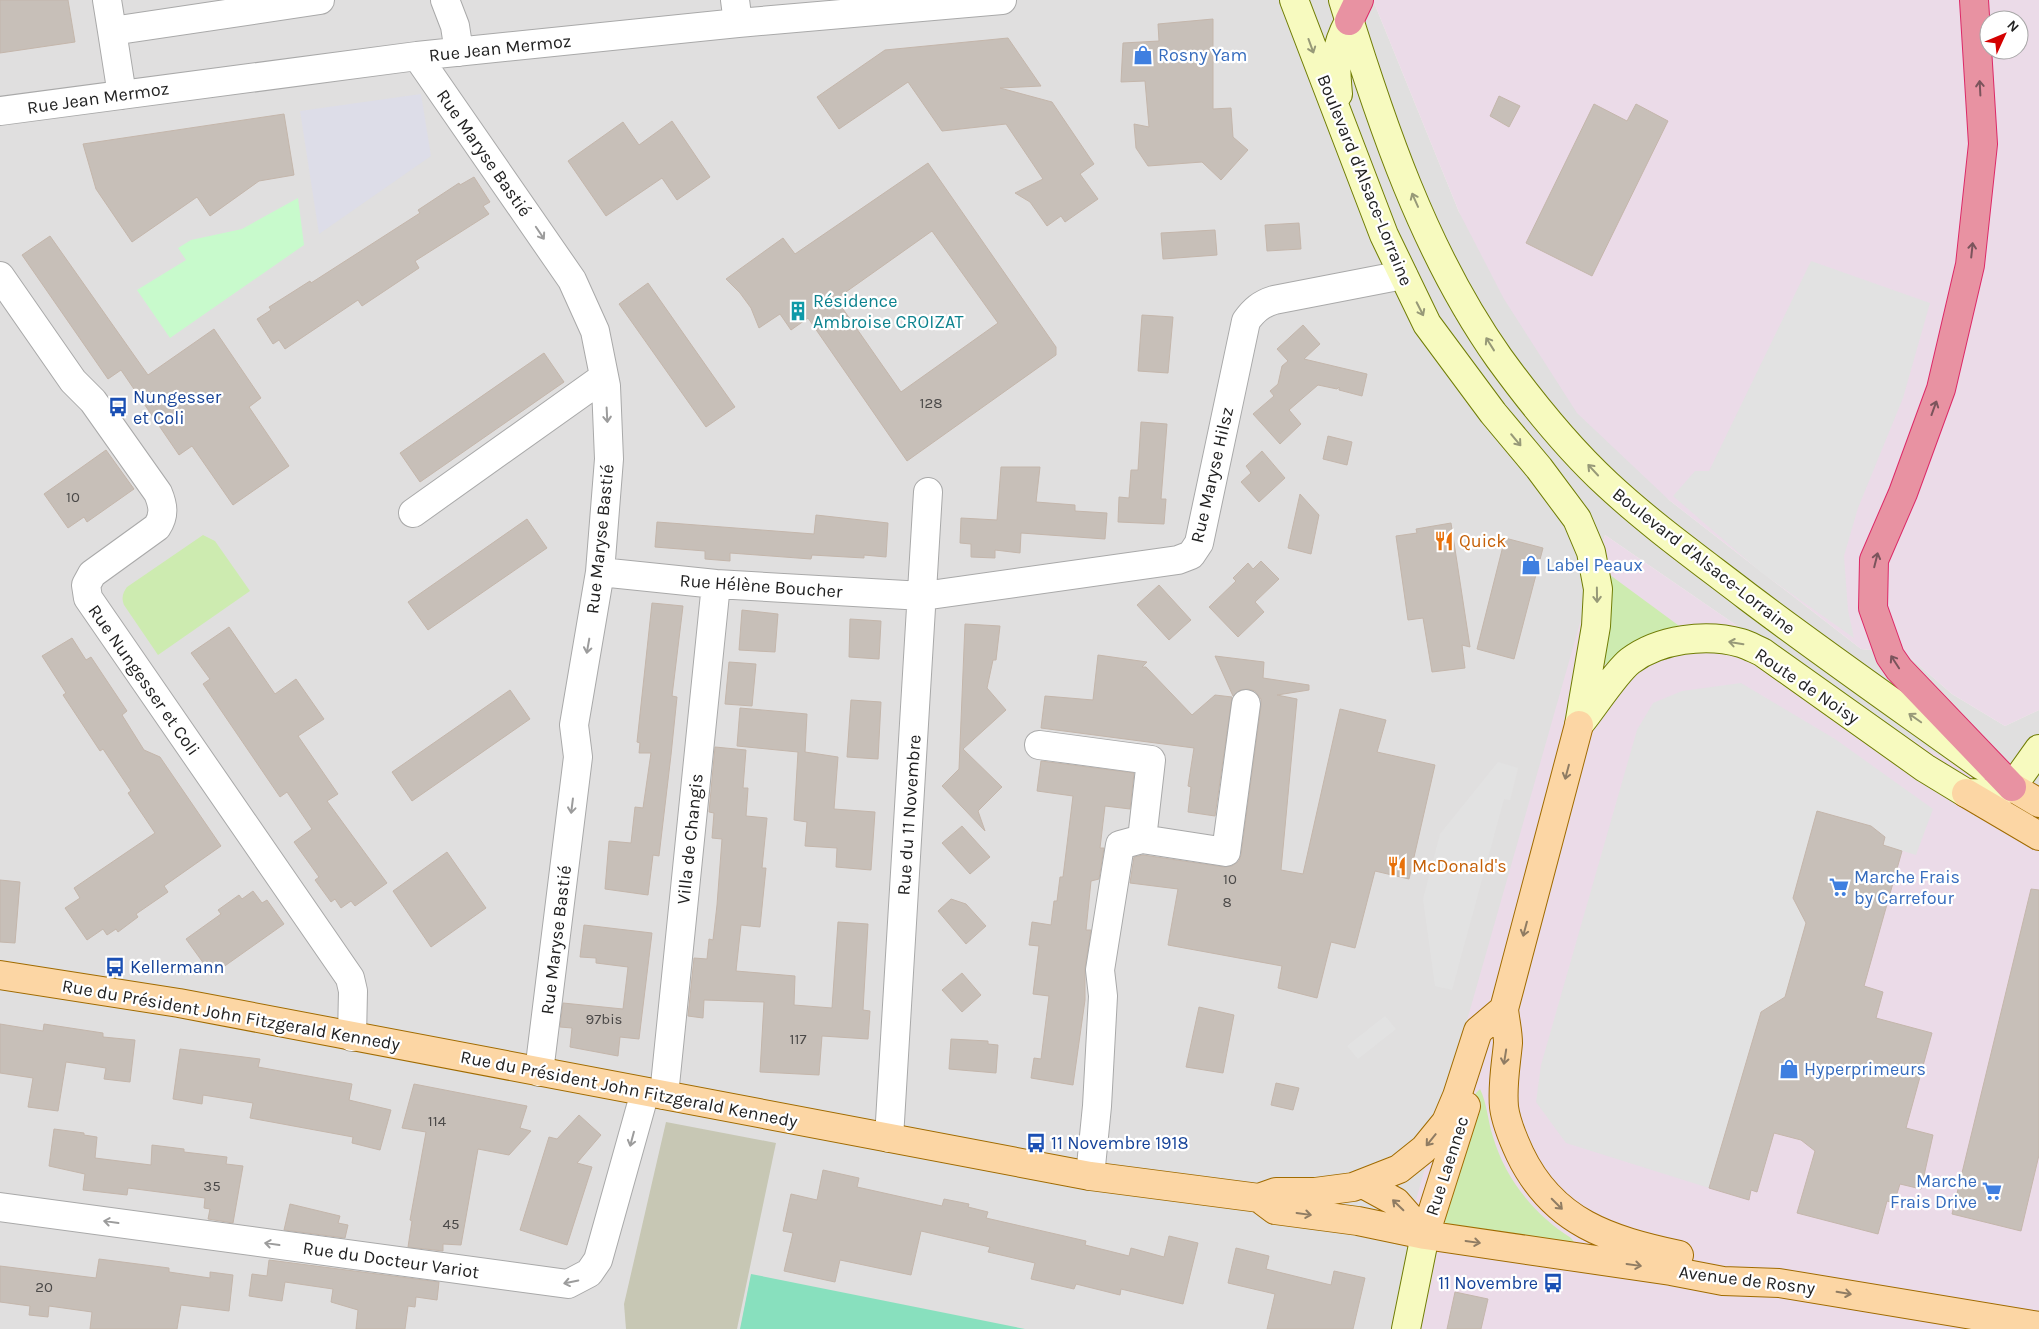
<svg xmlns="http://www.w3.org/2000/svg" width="2039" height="1329" viewBox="0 0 2039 1329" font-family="Karla,sans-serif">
<rect width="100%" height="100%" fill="#f2efe9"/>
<path fill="#e0dfdf" d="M0,0H1373L1459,212L1669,500L1861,649L1906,654L1952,694L2005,726L2039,710V813L1857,708L1605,535L1424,1233L1406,1329H0Z"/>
<path fill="#ebdbe8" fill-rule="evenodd" d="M1373,0H2039V710L2005,726L1952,694L1906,654L1861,649L1669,500L1577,413L1504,299L1459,212ZM1989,20H2019V50H1989Z
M1605,535L1857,708L2039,813V1329H1406L1417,1278L1408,1228Z"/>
<path fill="#c7c7b4" d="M666,1122L776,1143L737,1329H626L624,1304Z"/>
<path fill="#cdebb0" d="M203,535L215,541L250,591L158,655L124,605C121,597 123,593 127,587Z
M1610,575L1682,628L1619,655L1601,667C1609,636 1614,607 1610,575Z
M1480,1089C1487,1103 1488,1122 1493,1137C1506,1180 1534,1214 1571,1238L1574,1242L1573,1247L1436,1224L1434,1221L1476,1093Z"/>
<path fill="#c8facc" d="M298,198L304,245L170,338L137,290L186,260L178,248L191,240L242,229Z"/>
<path fill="#88e0be" d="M751,1274L1025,1329H740Z"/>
<path fill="#e2e2e2" d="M1811,261L1930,303L1903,398L1858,508L1844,556L1848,610L1854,638L1762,573L1673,496L1695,471H1709Z
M1741,683L1835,739L1933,809L1916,855L1883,845L1885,837L1871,826L1817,811L1793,898L1806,923L1785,997L1761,1012L1709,1188L1566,1143L1536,1102L1541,1065L1637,730L1653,703L1682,691Z
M1498,762L1518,768L1510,800L1504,799L1452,990L1435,986L1423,899L1440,834Z
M1385,1016L1396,1029L1358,1059L1347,1046Z"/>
<path fill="#dddde8" d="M421,94L431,156L319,234L300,111Z"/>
<path fill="#c7bfb8" stroke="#c4b6ab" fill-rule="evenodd" d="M0,0H68L75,42L0,53Z
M1213,19V109L1231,108L1233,137L1248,150L1221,180L1202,162L1148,166L1136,148L1134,124L1149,127L1145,81L1121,82L1123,43L1159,41L1158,24Z
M1008,38L1041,86L1000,88L1052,102L1094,164L1080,174L1098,199L1065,222L1061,216L1047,226L1030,202L1015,193L1043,179L1006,124L942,131L908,82L839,129L817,97L885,50Z
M1499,96L1520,106L1509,127L1490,116Z
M1594,104L1627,121L1636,104L1668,121L1592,276L1526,243Z
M284,114L294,175L259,181L210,216L197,197L132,242L96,189L83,144Z
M672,121L710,177L677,200L662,178L606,216L568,161L623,122L639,145Z
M928,163L1056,347V355L907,461L808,318L791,330L780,314L759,328L751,308L740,293L726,279L783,238L795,254ZM932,231L998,323L901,392L836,299Z
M474,177L490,202L483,206L489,214L415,261L419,268L362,306L358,300L285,349L279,340L273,344L257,319L271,310L269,307L310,281L311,283L420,213L418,210L459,183L460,185Z
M1299,223L1301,249L1267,251L1265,225Z
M1215,230L1217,255L1163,259L1161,233Z
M50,236L148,375L214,329L261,398L249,407L289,466L233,505L192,446L179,455L121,370L108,379L22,255Z
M648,283L735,407L706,427L619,304Z
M1142,315L1173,317L1168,373L1138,371Z
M1303,325L1320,344L1304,359L1367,374L1362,396L1339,390V387L1337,389L1318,385L1289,410L1301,424L1280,444L1253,414L1274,396L1270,391L1278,384L1282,366L1288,361L1277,349Z
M544,353L564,382L420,482L400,453Z
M1141,422L1167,424L1161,499H1166L1164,524L1118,522L1119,497L1129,498L1131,470H1138Z
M1328,436L1352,442L1347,465L1323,459Z
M106,450L134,489L87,522L84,517L68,528L44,494Z
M1262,451L1285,478L1259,502L1241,482L1251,473L1246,466Z
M1001,467H1040L1036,502L1075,505V511L1107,513L1105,539L1021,533L1020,553L995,550V558L971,557V544L960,543L961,518L997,520Z
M1300,494L1319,515L1311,554L1288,548Z
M816,515L888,523L886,557L864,555V558L812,555L811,559L730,553V561L705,559V551L655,547L657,522L814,534Z
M527,519L547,548L428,630L408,602Z
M1451,523L1470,647L1462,645L1465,668L1432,672L1423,618L1408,620L1396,536L1417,533L1416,529Z
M1505,538L1543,548L1514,659L1477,649Z
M1261,561L1279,579L1255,602L1264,612L1238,637L1209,607L1236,581L1233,578L1248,563L1253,569Z
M1159,585L1191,620L1169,640L1137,605Z
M652,603L683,606L672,696L677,697L671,755L659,856L653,855L648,895L605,889L609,841L631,843L635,807L643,808L651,753H639L640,743L637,742Z
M742,610L778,614L775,652L739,650Z
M850,619L881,621L879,659L849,657Z
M965,624L1000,626L996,660H993L987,688L1006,710L963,749L1002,787L978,811L985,831L942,786L959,769Z
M229,627L275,694L296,679L324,719L298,736L338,794L327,801L387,883L355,906L351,901L341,908L335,899L331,902L315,880L319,877L294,842L312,829L287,792L280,797L203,684L210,679L191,653Z
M72,638L86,660L91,657L127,711L122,715L144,750L160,757L221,846L164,886L168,892L136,914L138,917L118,932L116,929L107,935L103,929L87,940L65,908L80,898L74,888L155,833L128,793L131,791L103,749L100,751L63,695L66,693L42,656Z
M1098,655L1147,662L1142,667H1146L1192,715L1215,695L1232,697L1215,816L1188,812L1191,787L1188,786L1194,748L1041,728L1045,696L1093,700Z
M1215,656L1264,662L1263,678L1309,685V690L1277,695L1297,699L1281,870L1303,874L1340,709L1386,720L1377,752L1435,765L1409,879L1375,871L1355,948L1331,942L1317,998L1278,988L1282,966L1168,945L1178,889L1130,883L1134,857L1143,855L1224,867L1232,866L1239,861L1241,855L1261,706V699L1255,691L1248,689L1240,690L1233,696Z
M729,662L756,664L752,706L725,704Z
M510,690L530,719L412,801L392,772Z
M851,700L881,702L878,759L847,757Z
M740,708L807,714L805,752L838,757L834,809L875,812L871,870L836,867L837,848L805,846L807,822L794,820L798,752L737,746Z
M715,747L746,750L743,788H748L746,816L767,818L762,868H766L760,927L741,925L736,971L795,976L794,1005L832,1008L838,922L868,924L863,1010L870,1011L868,1039L822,1036L819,1075L760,1072L764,1002L704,1000L703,1018L688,1016L694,958L707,959L709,939L713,940L717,905L722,839L712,838L714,813L709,812Z
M1041,761L1134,773L1130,809L1105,806L1100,848H1104L1099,879L1091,881L1086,930H1091L1085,968V1000L1073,1085L1031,1078L1034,1058L1041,1059L1049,996L1033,994L1039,946L1029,945L1032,922L1051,925L1054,901H1057L1060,877H1063L1073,796L1037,791Z
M1817,811L1871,826L1885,837L1883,845L1902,851L1864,986L1883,992L1876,1018L1932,1033L1906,1128L1933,1135L1921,1189L1900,1184L1894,1203L1887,1201L1878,1234L1797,1213L1815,1151L1801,1140L1774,1133L1757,1192L1751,1190L1749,1200L1709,1188L1761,1012L1785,997L1806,923L1793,898Z
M962,826L990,857L970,874L942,843Z
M447,852L486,908L431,947L393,891Z
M0,880L20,882L15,943L0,942Z
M2031,889L2039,890V1155L2021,1231L1952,1214Z
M253,891L262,903L267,900L284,924L212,975L186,939L221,914L218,910L239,895L242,899Z
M951,899L966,904L986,926L966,944L938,911Z
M584,925L652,933L639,1039L620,1037L618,1056L570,1047L572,1028L560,1027L563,1003L623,1009L628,967L596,963V958L580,957Z
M962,973L981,995L962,1012L942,990Z
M1199,1007L1234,1015L1223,1073L1186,1067Z
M0,1024L43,1031L44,1024L103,1033V1037L135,1040L130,1082L104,1079L106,1068L66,1062L58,1111L28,1107L33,1078L0,1073Z
M951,1039L988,1041V1044L998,1045L996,1073L949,1069Z
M180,1049L260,1059L258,1067L352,1084L349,1100L391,1110L380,1150L352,1143L353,1137L250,1118L253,1103L203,1095L202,1104L173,1099Z
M1276,1083L1299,1088L1293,1110L1271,1105Z
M414,1084L527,1106L520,1128L531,1131L509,1155L478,1149L461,1245L443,1244V1251L408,1247L412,1221L410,1220L426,1132L402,1128Z
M579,1115L601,1135L577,1163L592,1167L567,1245L520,1230L549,1137L557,1139Z
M54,1129L84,1133V1135L97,1137L95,1158L151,1165L152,1145L184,1149V1152L227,1157L226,1164L243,1166L233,1223L208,1219L210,1209L204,1208L205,1198L128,1188L127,1195L83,1190L85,1174L49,1166Z
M823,1170L859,1178L857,1187L942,1206L944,1199L969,1204L968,1207L988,1212L986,1218L1086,1241L1085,1245L1129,1256L1131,1248L1164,1257L1169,1236L1198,1243L1183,1304L1121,1289L1120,1295L1076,1284L1074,1289L1031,1279L1035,1263L988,1252L990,1247L921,1231L911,1275L840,1260L835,1282L784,1271L793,1233L783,1231L791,1194L817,1200Z
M290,1204L340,1216L338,1223L348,1225L345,1238L284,1230Z
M1236,1248L1269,1256L1266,1269L1331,1285L1334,1271L1365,1278L1353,1329H1267L1275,1294L1228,1283Z
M99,1259L169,1268V1272L210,1278V1272L233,1275L229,1311L181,1305L177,1329H90L92,1312L49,1306L48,1317L29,1315L30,1306L0,1302V1266L96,1278Z
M269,1260L439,1282L437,1300L416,1297L415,1307L408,1306L405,1329H356L358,1310L331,1302L333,1289L285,1282L282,1301L249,1296L252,1274L267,1276Z
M1455,1292L1488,1299L1481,1329H1447Z"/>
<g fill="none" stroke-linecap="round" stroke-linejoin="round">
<defs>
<path id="street" d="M107,0L112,31
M445,0L455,26L459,52
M735,0L738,23
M417,56L572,280L595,331L606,386L609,459L600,572L574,725L578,757L539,1072
M122,95L112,31L320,0
M0,111L417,56L738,23L1002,0
M0,276L73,381L93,401L158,493C163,505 165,515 157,527L92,574L86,585L88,598L350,978L353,991L352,1037
M413,513L604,377
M600,572L716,584L923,596L1178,560L1191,555L1199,543L1246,321C1254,310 1261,304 1274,300L1403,275
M1039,745L1151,760L1142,839
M664,1095L716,584
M889,1138L928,492
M1090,1176L1097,1106L1103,996L1100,970L1120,845L1142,839L1226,852L1246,704
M0,1207L568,1284L589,1273L598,1260L645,1092"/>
<path id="secondary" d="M1294,0L1384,235L1427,324L1493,413L1539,468L1577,519L1591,552L1598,589L1596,626L1579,725
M1343,0C1381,123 1424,252 1499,358C1531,402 1567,447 1607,484C1651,525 1700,560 1748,597C1825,655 1904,710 1982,766
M1338,94C1335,63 1334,49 1349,21
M1582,721C1594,706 1616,672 1630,661C1659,639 1706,633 1741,643C1748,645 1755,649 1762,652L1925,768L1966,793L1993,794L2012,787L2039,749
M1406,1329L1425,1235"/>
<path id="primary" d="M2012,787L2039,803
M1966,793L2039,836
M0,975L179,1003L1090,1176L1259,1198L1276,1192H1315L1353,1187L1399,1169L1424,1149L1446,1122L1457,1096L1478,1031L1504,1009
M1504,1009C1505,1020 1508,1032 1508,1043C1506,1065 1502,1084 1504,1107C1506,1123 1513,1139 1520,1154C1553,1223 1610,1240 1679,1255
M1495,1023L1504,1009L1579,725
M1363,1184L1396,1202L1425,1235
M1259,1198L1275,1210L1358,1221L1425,1235L1671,1271L1723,1281L1779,1283L2039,1326
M1425,1235L1466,1106"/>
<path id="highway" d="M1974,0L1983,144L1970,265L1941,389L1903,493L1874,560L1873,608L1890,656L1899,669L2012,787
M1349,21L1359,0"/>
</defs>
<use href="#street" stroke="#a9a9a9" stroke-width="30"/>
<use href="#secondary" stroke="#707d05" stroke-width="30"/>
<use href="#primary" stroke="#a06b00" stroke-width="30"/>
<use href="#highway" stroke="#dc2a67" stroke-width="30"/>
<use href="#street" stroke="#fff" stroke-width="28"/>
<use href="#secondary" stroke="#f7fabf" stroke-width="28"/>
<use href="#primary" stroke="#fcd6a4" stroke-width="28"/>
<use href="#highway" stroke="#e892a2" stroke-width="28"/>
</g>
<defs><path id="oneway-shaft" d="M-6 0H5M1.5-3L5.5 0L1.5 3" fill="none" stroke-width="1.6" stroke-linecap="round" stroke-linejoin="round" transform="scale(1.25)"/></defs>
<g stroke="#979978">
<use href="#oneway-shaft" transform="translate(1311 46) rotate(70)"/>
<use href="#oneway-shaft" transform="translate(1415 200) rotate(-114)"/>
<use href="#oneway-shaft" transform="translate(1420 309) rotate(63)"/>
<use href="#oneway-shaft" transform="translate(1490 344) rotate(-122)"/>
<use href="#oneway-shaft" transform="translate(1516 440) rotate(50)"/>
<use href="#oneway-shaft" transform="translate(1593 470) rotate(-133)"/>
<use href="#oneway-shaft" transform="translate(1597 595) rotate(89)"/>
<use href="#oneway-shaft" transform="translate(1736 643) rotate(-171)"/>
<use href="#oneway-shaft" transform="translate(1915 718) rotate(-145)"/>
</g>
<g stroke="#7b545c">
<use href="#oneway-shaft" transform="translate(1980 88) rotate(-93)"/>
<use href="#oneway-shaft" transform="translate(1972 250) rotate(-84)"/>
<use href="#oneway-shaft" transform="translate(1934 408) rotate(-70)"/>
<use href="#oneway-shaft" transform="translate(1876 560) rotate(-76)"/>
<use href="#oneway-shaft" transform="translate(1895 662) rotate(-123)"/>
</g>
<g stroke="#9c9c9c">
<use href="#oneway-shaft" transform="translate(540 233) rotate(56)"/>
<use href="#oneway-shaft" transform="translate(607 415) rotate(87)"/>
<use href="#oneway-shaft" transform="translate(588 646) rotate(100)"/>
<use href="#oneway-shaft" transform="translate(572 806) rotate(97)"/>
<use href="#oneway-shaft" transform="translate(632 1139) rotate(105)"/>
<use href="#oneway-shaft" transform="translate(111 1222) rotate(-172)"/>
<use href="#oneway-shaft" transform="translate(272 1244) rotate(-172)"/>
<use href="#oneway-shaft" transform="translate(571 1282) rotate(168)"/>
</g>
<g stroke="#8f7c63">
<use href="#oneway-shaft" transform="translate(1567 772) rotate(105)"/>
<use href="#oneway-shaft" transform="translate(1525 929) rotate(105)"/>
<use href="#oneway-shaft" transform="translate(1505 1057) rotate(99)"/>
<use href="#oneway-shaft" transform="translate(1431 1140) rotate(129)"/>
<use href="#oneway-shaft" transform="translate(1557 1204) rotate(45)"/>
<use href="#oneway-shaft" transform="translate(1398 1205) rotate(-136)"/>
<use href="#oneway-shaft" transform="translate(1304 1214) rotate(8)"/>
<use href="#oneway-shaft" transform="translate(1473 1242) rotate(8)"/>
<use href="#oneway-shaft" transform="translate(1634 1265) rotate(8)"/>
<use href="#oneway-shaft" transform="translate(1844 1293) rotate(9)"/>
</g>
<defs>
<symbol id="shop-bare" viewBox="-9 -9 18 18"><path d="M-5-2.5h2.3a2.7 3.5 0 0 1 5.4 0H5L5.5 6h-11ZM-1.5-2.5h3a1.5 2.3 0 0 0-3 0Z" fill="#3f7fe0" stroke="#fff" stroke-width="2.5" paint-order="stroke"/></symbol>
<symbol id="building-bare" viewBox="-9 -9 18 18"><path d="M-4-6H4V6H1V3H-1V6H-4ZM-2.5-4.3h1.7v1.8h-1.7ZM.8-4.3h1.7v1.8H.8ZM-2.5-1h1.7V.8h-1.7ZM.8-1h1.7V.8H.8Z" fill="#0f9aa8" stroke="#fff" stroke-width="2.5" paint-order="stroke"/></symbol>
<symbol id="bus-bare" viewBox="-9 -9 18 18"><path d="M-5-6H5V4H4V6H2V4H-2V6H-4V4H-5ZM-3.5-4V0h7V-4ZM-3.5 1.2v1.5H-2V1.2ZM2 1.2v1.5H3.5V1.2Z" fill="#1a4fb4" stroke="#fff" stroke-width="2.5" paint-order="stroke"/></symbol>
<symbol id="restaurant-bare" viewBox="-9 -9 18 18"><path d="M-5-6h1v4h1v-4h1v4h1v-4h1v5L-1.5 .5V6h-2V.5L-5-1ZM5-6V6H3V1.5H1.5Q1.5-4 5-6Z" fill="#e8710a" stroke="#fff" stroke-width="2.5" paint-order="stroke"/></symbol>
<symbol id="supermarket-bare" viewBox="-9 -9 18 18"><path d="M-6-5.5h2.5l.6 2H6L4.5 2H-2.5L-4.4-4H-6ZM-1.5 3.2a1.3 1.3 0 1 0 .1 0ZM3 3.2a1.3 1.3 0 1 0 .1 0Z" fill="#3f7fe0" stroke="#fff" stroke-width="2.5" paint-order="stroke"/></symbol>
</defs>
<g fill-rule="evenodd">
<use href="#shop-bare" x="1129" y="41" width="28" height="28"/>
<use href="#building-bare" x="784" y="297" width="28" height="28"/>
<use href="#bus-bare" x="104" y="393" width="28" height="28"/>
<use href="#restaurant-bare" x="1430" y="527" width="28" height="28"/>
<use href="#shop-bare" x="1517" y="551" width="28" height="28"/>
<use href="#restaurant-bare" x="1383" y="852" width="28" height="28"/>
<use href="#supermarket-bare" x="1825" y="873" width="28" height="28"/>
<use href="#bus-bare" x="101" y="953" width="28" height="28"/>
<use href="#shop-bare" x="1775" y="1055" width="28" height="28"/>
<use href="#bus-bare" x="1022" y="1129" width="28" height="28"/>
<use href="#supermarket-bare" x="1978" y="1177" width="28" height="28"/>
<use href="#bus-bare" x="1539" y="1269" width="28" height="28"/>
</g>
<g text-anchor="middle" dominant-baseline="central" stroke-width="4.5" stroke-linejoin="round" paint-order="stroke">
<g font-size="15" fill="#4b4948">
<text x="931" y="403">128</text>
<text x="73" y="497">10</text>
<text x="1230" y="879">10</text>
<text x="1227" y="902">8</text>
<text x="604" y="1019">97bis</text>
<text x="798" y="1039">117</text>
<text x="437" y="1121">114</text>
<text x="212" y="1186">35</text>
<text x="451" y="1224">45</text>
<text x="44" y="1287">20</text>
</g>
<g font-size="18" fill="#222" stroke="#fff">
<text transform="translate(500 48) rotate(-6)">Rue Jean Mermoz</text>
<text transform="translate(98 98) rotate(-8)">Rue Jean Mermoz</text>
<text transform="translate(484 153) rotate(55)">Rue Maryse Bastié</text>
<text transform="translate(1365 180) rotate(68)">Boulevard d'Alsace-Lorraine</text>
<text transform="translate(1212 475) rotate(-77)">Rue Maryse Hilsz</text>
<text transform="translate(600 539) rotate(-84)">Rue Maryse Bastié</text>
<text transform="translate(1704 561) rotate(38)">Boulevard d'Alsace-Lorraine</text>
<text transform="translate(761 586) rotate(4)">Rue Hélène Boucher</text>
<text transform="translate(144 680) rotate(55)">Rue Nungesser et Coli</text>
<text transform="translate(1807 686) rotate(34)">Route de Noisy</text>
<text transform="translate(909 815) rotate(-86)">Rue du 11 Novembre</text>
<text transform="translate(690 839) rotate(-84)">Villa de Changis</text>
<text transform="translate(556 940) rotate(-83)">Rue Maryse Bastié</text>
<text transform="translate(231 1015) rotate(10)">Rue du Président John Fitzgerald Kennedy</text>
<text transform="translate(629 1089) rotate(11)">Rue du Président John Fitzgerald Kennedy</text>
<text transform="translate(1447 1166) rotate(-72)">Rue Laennec</text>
<text transform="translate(391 1260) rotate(8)">Rue du Docteur Variot</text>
<text transform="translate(1747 1280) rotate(7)">Avenue de Rosny</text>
</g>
<g font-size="18" fill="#366cbe" stroke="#fff" text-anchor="start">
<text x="1158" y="55">Rosny Yam</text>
<text x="1546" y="565">Label Peaux</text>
<text x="1854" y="877">Marche Frais<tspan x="1854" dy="21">by Carrefour</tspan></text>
<text x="1804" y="1069">Hyperprimeurs</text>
<text x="1977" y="1181" text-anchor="end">Marche<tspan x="1977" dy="21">Frais Drive</tspan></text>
</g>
<g font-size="18" fill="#0d838f" stroke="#fff" text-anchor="start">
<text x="813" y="301">Résidence<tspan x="813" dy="21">Ambroise CROIZAT</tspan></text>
</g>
<g font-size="18" fill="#164399" stroke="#fff" text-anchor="start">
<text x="133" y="397">Nungesser<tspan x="133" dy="21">et Coli</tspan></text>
<text x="130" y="967">Kellermann</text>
<text x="1051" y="1143">11 Novembre 1918</text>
<text x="1538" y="1283" text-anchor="end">11 Novembre</text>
</g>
<g font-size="18" fill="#c56008" stroke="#fff" text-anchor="start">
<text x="1459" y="541">Quick</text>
<text x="1412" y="866">McDonald's</text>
</g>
</g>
<g transform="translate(2004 35) rotate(46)"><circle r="24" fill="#ffffff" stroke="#a7a7a7"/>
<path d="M0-4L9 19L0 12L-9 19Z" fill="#d40000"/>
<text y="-8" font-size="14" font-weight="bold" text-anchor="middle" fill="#222222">N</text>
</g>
</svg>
